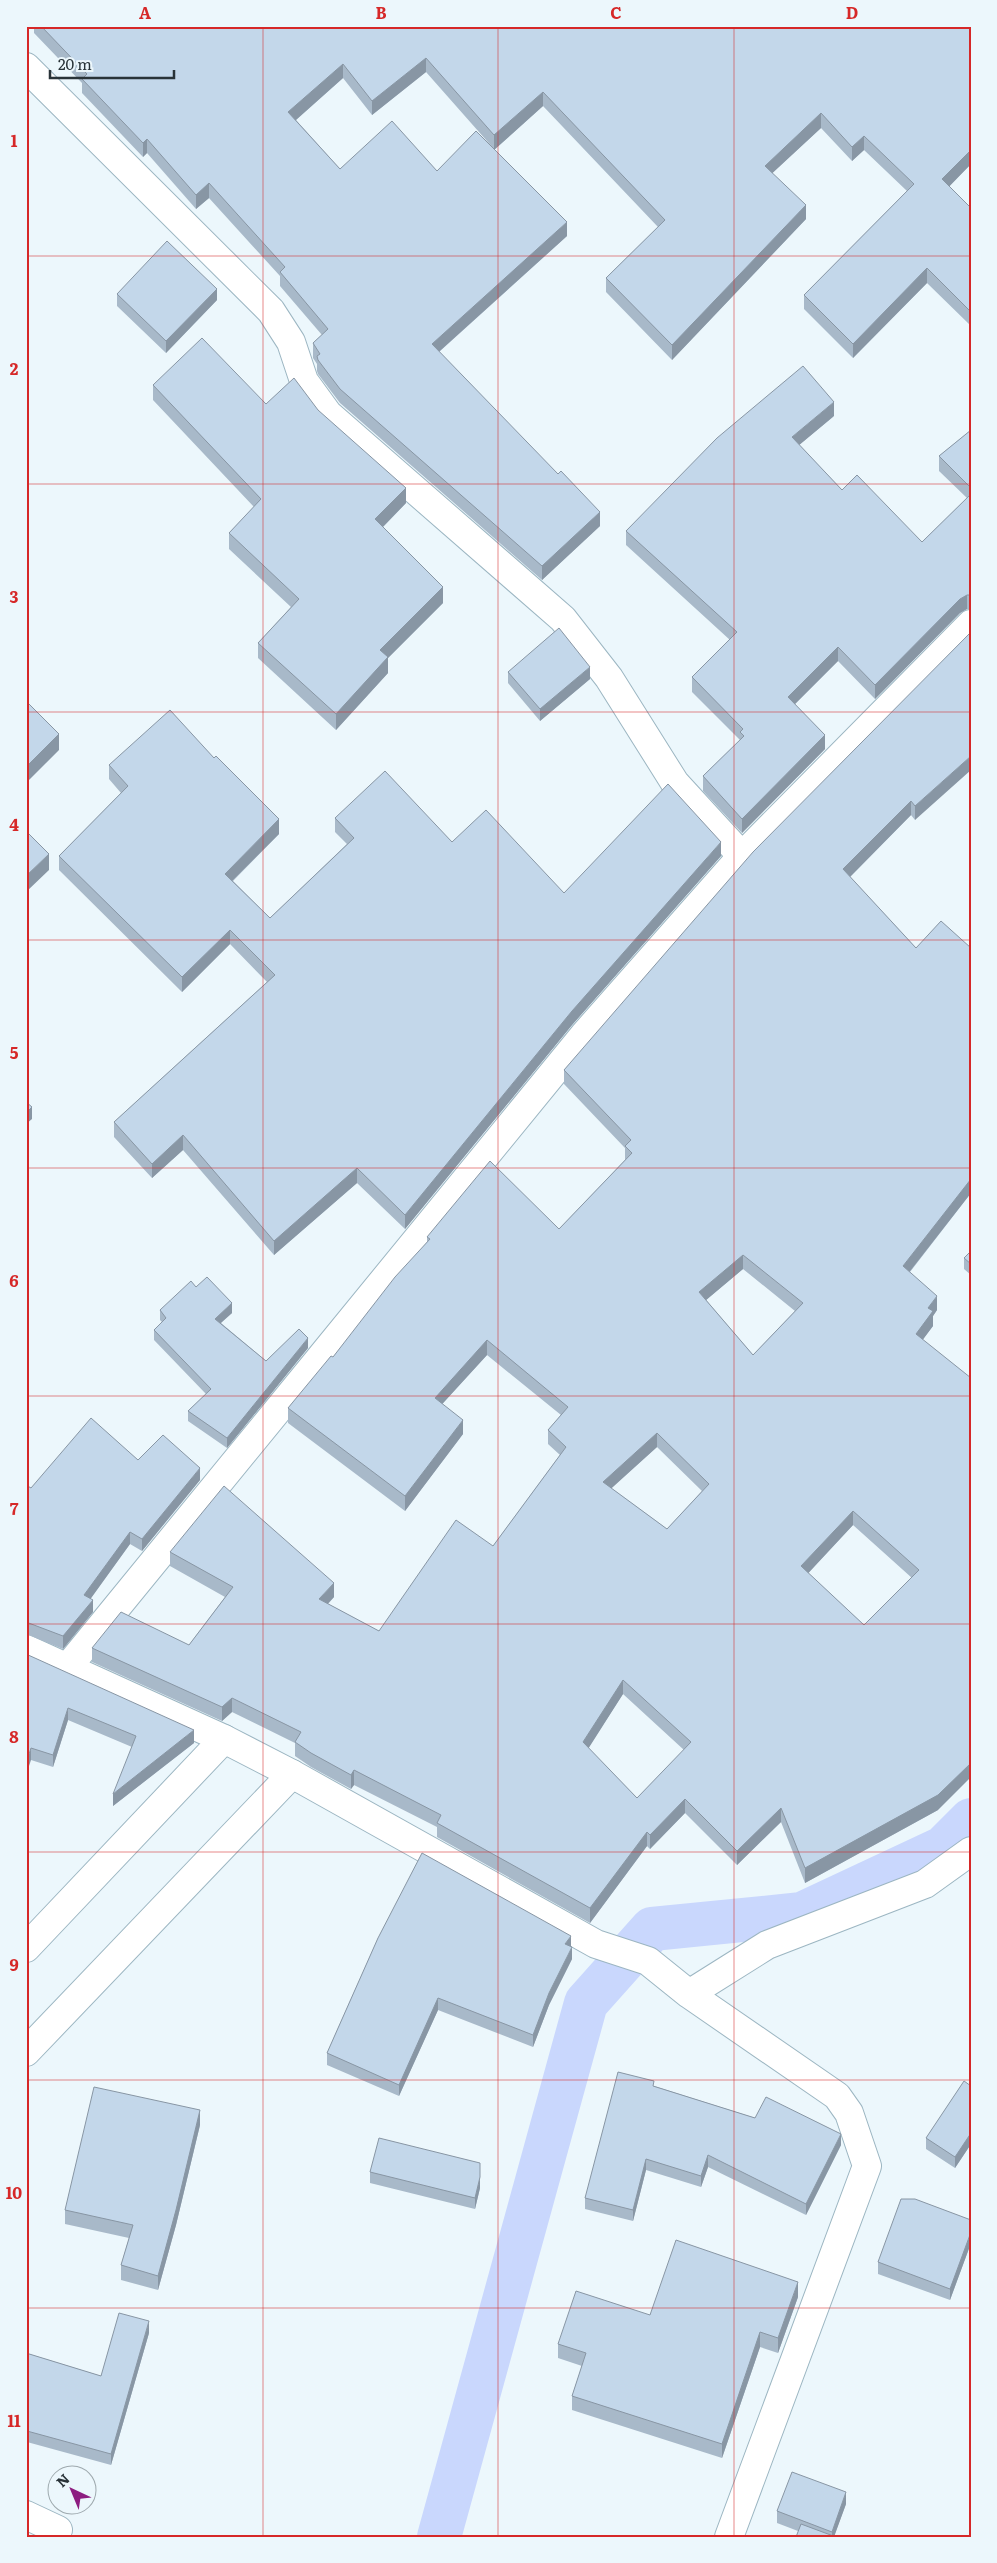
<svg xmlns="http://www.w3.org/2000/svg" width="997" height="2563" viewBox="0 0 997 2563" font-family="Literata,serif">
<rect width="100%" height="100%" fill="#ecf7fc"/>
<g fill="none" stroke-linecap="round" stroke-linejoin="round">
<path stroke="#c9d7fd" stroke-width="44" d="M439,2537L586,2003L652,1929L802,1914L943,1848L971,1820"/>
<defs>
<path id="minor" d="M26,67L271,311L291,342L304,381L328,414L563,619L609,678L675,783L742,856
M26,1649L224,1739L292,1774L596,1944L648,1961L689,1994L837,2096L849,2113L867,2166L729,2537
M67,1668L584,1035L742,856L971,624
M689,1994L767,1945L925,1884L971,1851
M26,2515L58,2530"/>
<path id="tertiary" d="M26,1948L224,1739
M26,2052L292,1774"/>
</defs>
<use href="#minor" stroke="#9cb6c2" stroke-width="30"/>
<use href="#tertiary" stroke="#9cb6c2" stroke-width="30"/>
<use href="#minor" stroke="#fff" stroke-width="28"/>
<use href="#tertiary" stroke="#fff" stroke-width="28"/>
</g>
<path fill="#a8b9c9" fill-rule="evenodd" d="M34,26H971V164L949,186L971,208V326L927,283L853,358L804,309V295L907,191L864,150L852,161L821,128L772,173L806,219L672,360L606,292V278L658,227L543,106L494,150L567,236L439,352L600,526L542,580L340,403L318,374L317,371V364L313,358V343L322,335L280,286V276L209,198L196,209L147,153L143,157L82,93V83L34,33ZM426,72L494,149L437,171L340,169L296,120L343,78L372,115Z
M117,294L217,300L166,353L117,306Z
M153,385L266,404L318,410L406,503L383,527L443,603L388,658V673L336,730L258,658V643L291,607L229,549V533L254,507L153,400Z
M834,416L799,445L842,490L922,542L967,498L939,471V456L971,430V609H967L960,613L875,699L838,661L795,704L825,749L742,833L703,791V776L740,740L692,692V677L730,640L626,545V531Z
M971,632L915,820L911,815L850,877L916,948H971V1193L910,1272L937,1310L933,1316V1326L922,1340L938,1810L805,1883L781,1822L737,1865L685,1813L650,1849L647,1846L590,1923L437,1837V1827L354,1785L351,1789L311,1767L295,1756V1743L232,1712L222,1721L92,1662V1648L189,1645L225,1597L170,1566V1552L334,1597L328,1604L379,1631L493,1546L560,1455L548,1444V1430L561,1415L487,1355L442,1404L463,1434L405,1511L288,1423V1408L333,1357L427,1242V1237L559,1229L625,1160V1148L564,1084V1070ZM743,1269L795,1311L753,1355L706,1300ZM657,1447L702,1491L667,1529L611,1488ZM853,1525L912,1578L864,1625L808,1573ZM623,1694L684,1750L637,1798L588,1748Z
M508,672L590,679L540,721L508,683Z
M109,765L279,834L233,881L270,918L347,844L335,832V818L452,842L564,893L721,856L572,1025L405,1229L357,1183L274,1255L183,1150L152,1178L114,1137V1122L267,982L230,944L182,992L59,870V856L121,793L109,779Z
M971,1251V1275L964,1269V1258Z
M196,1287L232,1313L221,1323L266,1361L308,1348L227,1448L188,1421V1411L206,1394L154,1340V1330L162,1322L160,1320V1310Z
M138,1460L200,1480L142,1551L130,1544L90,1599L93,1612L63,1649L26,1634V1485L31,1488Z
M26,1654L194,1743L113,1806L132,1747L68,1720L53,1767L31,1760Z
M378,1938L572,1959L549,2005L533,2047L438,2010L399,2096L327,2065V2053Z
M654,2086L841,2145L806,2215L708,2167L701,2187L646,2170L633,2221L585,2209V2198Z
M971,2086V2144L955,2168L926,2149V2138Z
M200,2125L176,2225L158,2290L121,2280V2265L129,2238L65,2224V2210Z
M370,2172L480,2188L475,2209L370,2183Z
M971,2220V2243L950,2300L878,2274V2262Z
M798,2297L778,2353L760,2347L722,2458L572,2410V2396L582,2366L558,2358V2344L650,2315Z
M149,2333L111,2465L27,2442L26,2353L101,2376Z
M846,2504L834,2536L798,2531L777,2523V2511Z"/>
<path fill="#8896a4" d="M426,58V72L372,115V101Z
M343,64V78L288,127V112Z
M543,92V106L494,150V135Z
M821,113V128L765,180V166Z
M864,136V150L852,161V147Z
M147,139V153L143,157V143Z
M971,150V164L942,194V179Z
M209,183V198L196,209V195Z
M806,205V219L672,360V345Z
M567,222V236L432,358V344Z
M927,268V283L853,358V344Z
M217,289V300L166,353V341Z
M834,402V416L792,451V437Z
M406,488V503L375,535V519Z
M600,512V526L542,580V566Z
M443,587V603L388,658V673L336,730V714L380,650Z
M967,595V609L960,613L875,699V685L960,599Z
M838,647V661L788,711V697Z
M590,667V679L540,721V709Z
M59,734V750L26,783V767Z
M825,735V749L742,833V819Z
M971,756V770L915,820V806Z
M911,801V815L843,884V869Z
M279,819V834L225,888V874Z
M721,842V856L572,1025L405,1229V1215L572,1011Z
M49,854V870L26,892V876Z
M230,930V944L182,992V977Z
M32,1107V1119L26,1124V1113Z
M183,1135V1150L152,1178V1164Z
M357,1168V1183L274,1255V1241Z
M971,1179V1193L903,1280V1266Z
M743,1255V1269L699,1306V1292Z
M937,1296V1310L933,1316V1326L916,1349V1334L928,1308Z
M232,1303V1313L215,1328V1319Z
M308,1338V1348L227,1448V1438Z
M487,1340V1355L435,1412V1398Z
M463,1420V1434L405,1511V1496Z
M657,1433V1447L603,1496V1482Z
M200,1468V1480L142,1551V1539Z
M853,1511V1525L801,1581V1566Z
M130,1532V1544L84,1608V1595Z
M334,1583V1597L319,1613V1599Z
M93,1600V1612L63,1649V1636Z
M623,1680V1694L583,1757V1742Z
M232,1698V1712L222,1721V1707Z
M68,1708V1720L53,1767V1755Z
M194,1730V1743L113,1806V1794Z
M31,1748V1760L26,1775V1763Z
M971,1763V1777L938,1810L805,1883V1868Z
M354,1770V1785L351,1789V1775Z
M685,1799V1813L650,1849V1835Z
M781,1808V1822L737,1865V1851Z
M647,1832V1846L590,1923V1908Z
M571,1936V1948L565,1944Z
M572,1947V1959L549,2005L533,2047V2035L549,1993Z
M438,1998V2010L399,2096V2085Z
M200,2110V2125L176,2225L158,2290V2276Z
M971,2133V2144L955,2168V2157Z
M841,2134V2145L806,2215V2204Z
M708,2155V2167L701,2187V2176Z
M646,2159V2170L633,2221V2210Z
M480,2177V2188L475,2209V2198Z
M971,2232V2243L950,2300V2289Z
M798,2282V2297L778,2353V2338Z
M149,2321V2333L111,2465V2454Z
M760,2332V2347L722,2458V2444Z
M846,2492V2504L834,2537H832V2532Z"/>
<path fill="#c3d7ea" stroke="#8896a4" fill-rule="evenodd" d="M41,26H971V150L942,179L971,208V312L927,268L853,344L804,295L914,184L864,136L852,147L821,113L765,166L806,205L672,345L606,278L665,220L543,92L494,135L426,58L372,101L343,64L288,112L340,169L392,121L437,171L476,131L567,222L432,344L558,474L561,471L600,512L542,566L340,389L318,360L317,356L320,354L313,343L328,329L280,272L285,267L209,183L196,195L147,139L143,143L82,79L87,74Z
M167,241L217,289L166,341L117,294Z
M202,338L266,404L294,378L318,410L406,488L375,519L443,587L380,650L388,657L336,714L258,643L299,599L229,533L261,499L153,385Z
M803,366L834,402L792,437L842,490L857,475L922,542L971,494V595H967L960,599L875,685L838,647L788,697L825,735L742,819L703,776L744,736L740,732L743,729L692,677L737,632L626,531L717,438Z
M971,430V488L939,456Z
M559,628L590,667L540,709L508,672Z
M971,632V756L915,806L911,801L843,869L916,948L941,921L971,948V1179L903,1266L937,1296L928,1308L933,1311L916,1334L971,1378V1466L970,1467L971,1468V1763L938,1795L805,1868L781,1808L737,1851L685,1799L650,1835L647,1832L590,1908L437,1823L441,1815L354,1770L351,1775L311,1753L295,1742L301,1732L232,1698L222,1707L92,1648L121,1612L189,1645L233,1587L170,1552L224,1486L334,1583L319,1599L379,1631L456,1520L493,1546L566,1447L548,1430L568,1407L487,1340L435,1398L463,1420L405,1496L288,1408L331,1356L333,1357L395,1277L430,1239L427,1237L490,1161L559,1229L632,1153L625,1146L631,1140L564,1070L753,852ZM743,1255L803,1303L753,1355L699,1292ZM657,1433L709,1484L667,1529L603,1482ZM853,1511L919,1570L864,1625L801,1566ZM623,1680L691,1742L637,1798L583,1742Z
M26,701L59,734L26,767Z
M170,710L214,758L216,756L279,819L225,874L270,918L354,838L335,818L385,771L452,842L486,810L564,893L668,784L721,842L572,1011L405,1215L357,1168L274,1241L183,1135L152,1164L114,1122L275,975L230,930L182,977L59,856L128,786L109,765Z
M26,831L49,854L26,876Z
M26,1102L32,1107L26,1113Z
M971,1251V1264L964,1258Z
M207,1277L232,1303L215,1319L266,1361L299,1329L308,1338L227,1438L188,1411L211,1389L154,1330L166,1318L160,1310L191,1281L196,1287Z
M91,1418L138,1460L163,1435L200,1468L142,1539L130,1532L84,1595L93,1600L63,1636L26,1622V1485L31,1488Z
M26,1654L194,1730L113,1794L136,1736L68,1708L53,1755L31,1748L26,1763Z
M422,1853L571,1936L565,1944L572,1947L549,1993L533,2035L438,1998L399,2085L327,2053L378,1938Z
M618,2072L654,2081L653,2086L755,2118L766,2097L841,2134L806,2204L708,2155L701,2176L646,2159L633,2210L585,2198Z
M964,2081L971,2086V2133L955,2157L926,2138Z
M94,2087L200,2110L176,2210L158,2276L121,2265L133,2225L65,2210Z
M379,2138L480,2163V2177L475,2198L370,2172Z
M901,2199H915L971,2220V2232L950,2289L878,2262Z
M676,2240L798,2282L778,2338L760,2332L722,2444L572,2396L586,2353L558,2344L576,2291L650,2315Z
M119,2313L149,2321L111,2454L27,2431L26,2433V2353L101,2376Z
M792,2472L846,2492L832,2532L777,2511Z
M801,2524L836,2537H796Z"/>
<path fill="none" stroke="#d62828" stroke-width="1" stroke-opacity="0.55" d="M263,26V2537M498,26V2537M734,26V2537M26,256H971M26,484H971M26,712H971M26,940H971M26,1168H971M26,1396H971M26,1624H971M26,1852H971M26,2080H971M26,2308H971"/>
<rect width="997" height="2563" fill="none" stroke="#ecf7fc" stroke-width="55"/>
<g transform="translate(72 2490) rotate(316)"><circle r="24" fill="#ecf7fc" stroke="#9ea9ae"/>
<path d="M0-4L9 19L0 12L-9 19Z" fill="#8d1d80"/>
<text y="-8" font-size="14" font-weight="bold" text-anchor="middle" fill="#293338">N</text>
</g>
<path d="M50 70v8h124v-8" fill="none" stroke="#293338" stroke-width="2.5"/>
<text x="58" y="70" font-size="15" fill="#293338" stroke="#ecf7fc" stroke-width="4" paint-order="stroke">20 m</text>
<rect x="28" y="28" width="942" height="2508" fill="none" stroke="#d62828" stroke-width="2"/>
<g font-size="16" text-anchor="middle" font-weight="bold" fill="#d62828">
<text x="145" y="19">A</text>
<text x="381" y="19">B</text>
<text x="616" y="19">C</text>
<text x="852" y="19">D</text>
<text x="14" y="147">1</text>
<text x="14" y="375">2</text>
<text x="14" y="603">3</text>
<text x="14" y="831">4</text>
<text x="14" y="1059">5</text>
<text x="14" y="1287">6</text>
<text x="14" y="1515">7</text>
<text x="14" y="1743">8</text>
<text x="14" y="1971">9</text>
<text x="14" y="2199">10</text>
<text x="14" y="2427">11</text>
</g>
</svg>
